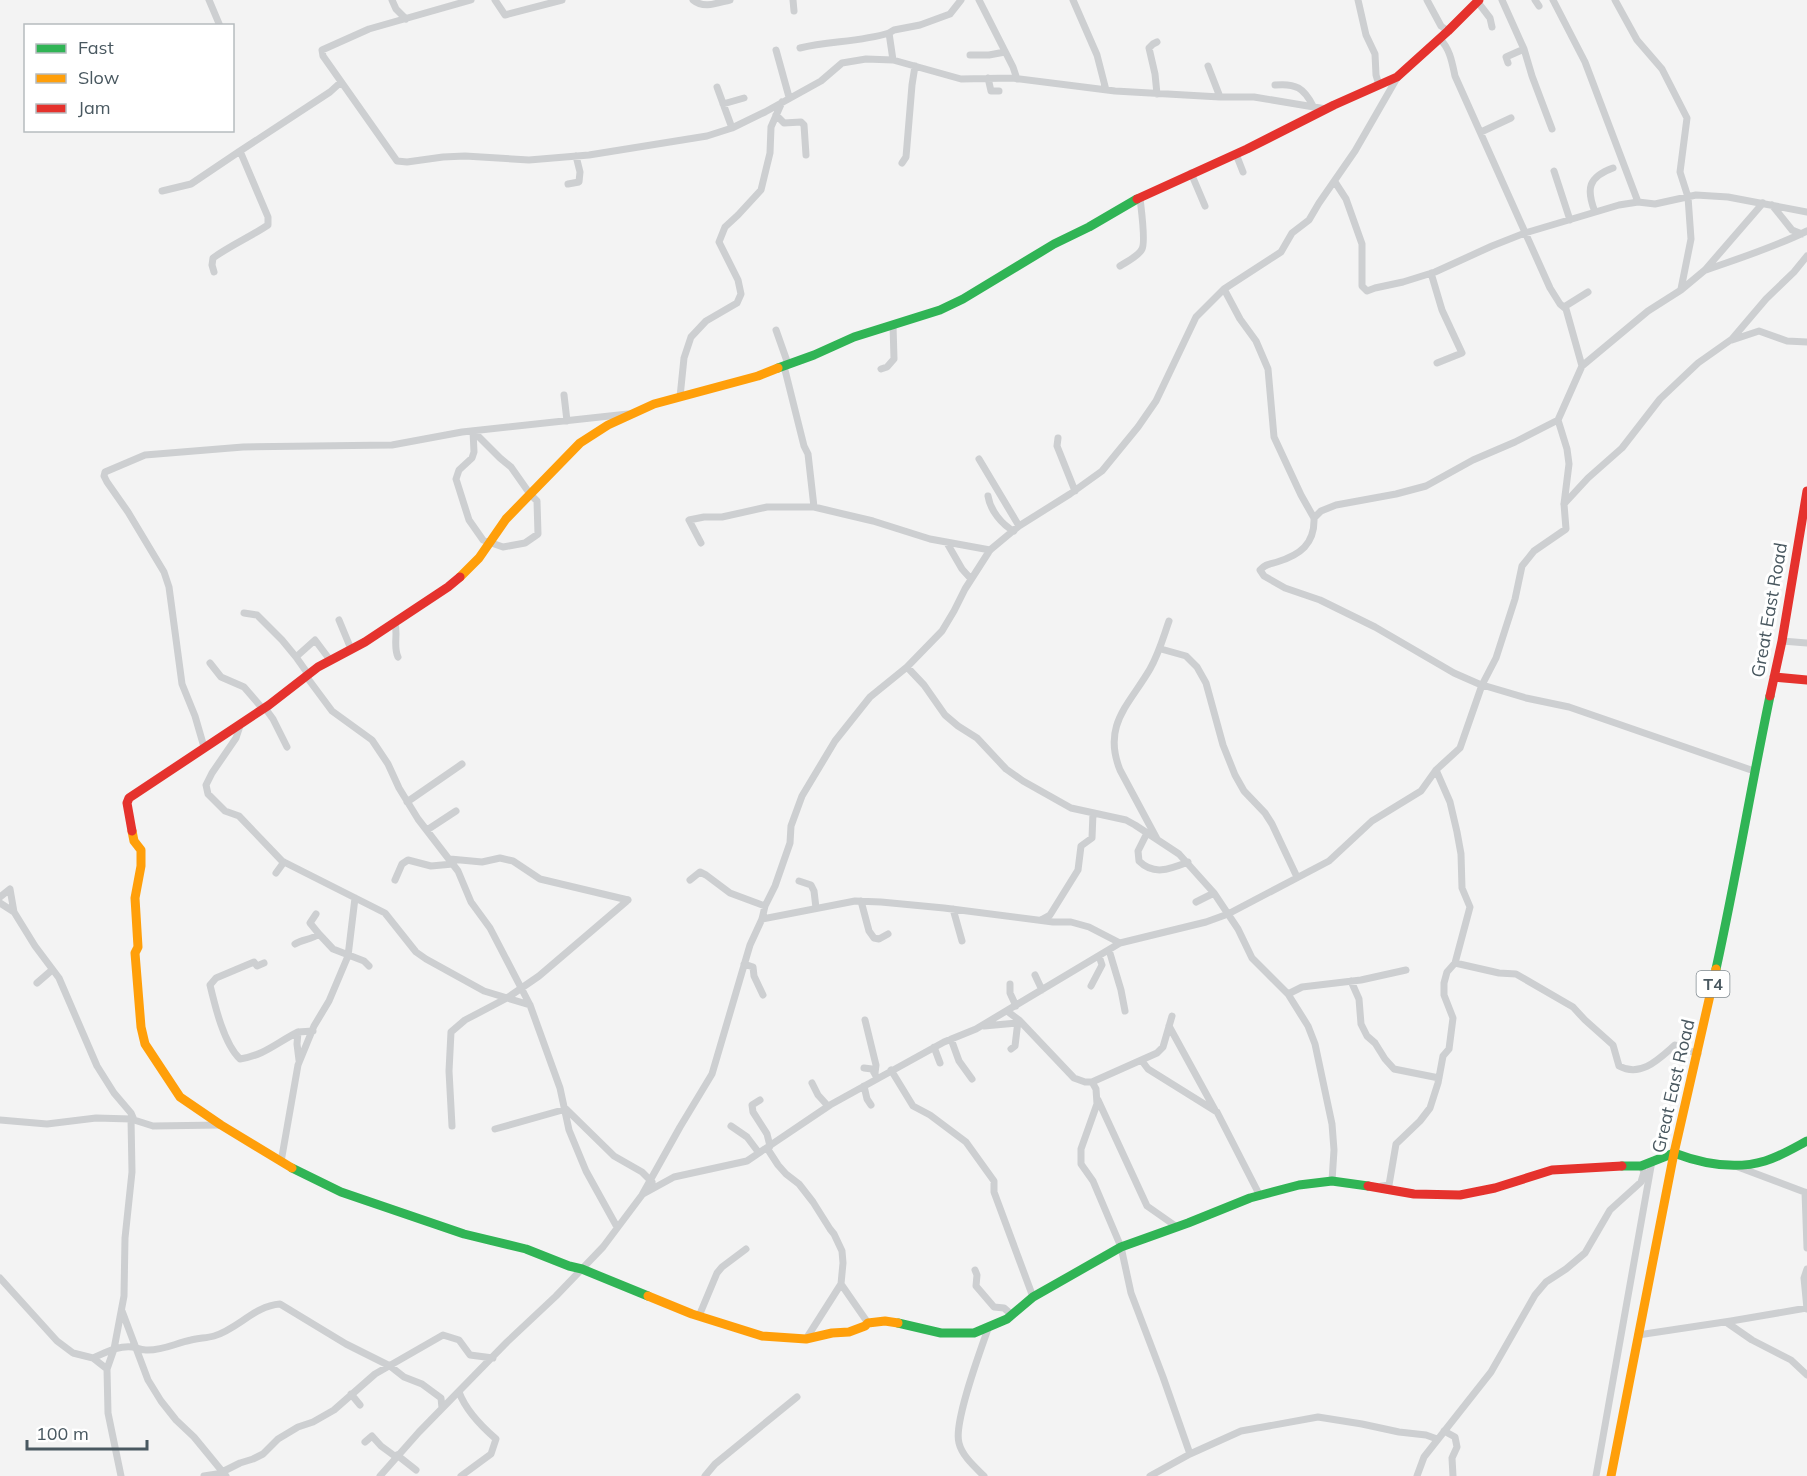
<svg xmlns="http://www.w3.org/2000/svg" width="1807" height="1476" viewBox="0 0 1807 1476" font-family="Mulish,sans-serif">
<rect width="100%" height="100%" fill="#f3f3f3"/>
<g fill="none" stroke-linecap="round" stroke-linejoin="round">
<path stroke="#cdcfd1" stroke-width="7" d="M209,0L220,26
M392,0L396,9L406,19
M471,0L369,29L322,50L323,56L397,161L407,162L443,157L465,156L529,160L589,155L707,136L732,128L765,112L821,81L842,63L866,59L893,60L961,79L1012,78L1115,91L1220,97H1254L1326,109
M495,0L505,15L562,0
M693,0C704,9 717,3 730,0
M793,0L794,11
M979,0L1013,67L1017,79
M1073,0L1097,55L1106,90
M1358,0L1366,35L1375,54L1376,75L1379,85
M1427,0L1441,26L1448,31
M1502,0L1524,49L1532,76L1552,129
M1535,0L1539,6
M1553,0L1585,62L1638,202
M1615,0L1637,40L1662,69L1687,118L1680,172L1688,197L1691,239L1681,289
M1477,1L1490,18L1492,27
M1440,39C1450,49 1452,62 1455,76L1550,288L1560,304L1566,309L1582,366
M800,48C829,41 860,42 889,33
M776,50L789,97
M970,55H989L1005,52
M893,60L889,33L894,30L920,25L950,14L961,0
M1508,63L1506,57L1524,49
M1208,66L1220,97
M988,78L991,91H999
M1275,85C1296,83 1304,88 1313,106
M717,87L732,128
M1157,94L1155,74L1149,48L1153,44L1157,42
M723,104L744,98
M776,115L784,123L801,122L804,125L806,155
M1481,132L1511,118
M1236,154L1243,172
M902,163L906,157L912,85L915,66
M1554,171L1570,220
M1191,173L1205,206
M1335,182L1346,199L1362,244V286L1367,291L1375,288L1403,282L1435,272L1492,246L1525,233L1619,205L1638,202L1655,204L1696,195L1728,197L1807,212
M568,184L579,182L580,172L576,156
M162,191L191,184L240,151
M1772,205L1792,230L1802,234
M1595,212C1586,189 1588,177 1613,168
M1120,266C1126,262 1139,256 1142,249C1146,242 1141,208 1140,198
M1706,270C1740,258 1775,247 1807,231
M214,272L212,265L213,258C231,245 250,237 268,225V217L240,151L330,92L341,82
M1431,273L1442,310L1462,353L1437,363
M1224,289L1240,319L1256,341L1268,369L1274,437L1301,495L1314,518
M1564,307L1588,292
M776,330L788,364
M1732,340L1759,331L1787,341L1807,342
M784,366L804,446L808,454L814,507
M881,369L887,367L894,359L893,325
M564,395L567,421
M680,397L684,358L691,337L706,321L737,303L741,294L738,280L719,242L725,227L738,215L761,190L770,153L771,127L782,102
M473,431L500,458L511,467L530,494L537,501L538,534L525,543L503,547L483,540L469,520L456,479L459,470L472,458L474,452Z
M1058,438L1057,446L1075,491
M979,459L1019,526
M988,496C990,510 1002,525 1014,531
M1564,504L1588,478L1622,448L1660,399L1698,363L1732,339L1766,299L1794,272L1807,256
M701,543L689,520L704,517H722L767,507H814L873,521L930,539L990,550
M947,543L962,569L971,579
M244,613L257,615L282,640L296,657
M339,620L351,649
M395,623C398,635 393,647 398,657
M1782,641L1807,643
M1161,649L1186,656L1197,667L1206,683L1223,745L1235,775L1244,791L1265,813L1272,824L1297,877
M210,663L221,677L244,687L263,709
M907,667L924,685L945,715L958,726L977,738L1006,769L1023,781L1071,808L1126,820L1135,825L1179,854L1214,893L1238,929L1252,958L1288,994L1308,1026L1315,1044L1332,1124L1334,1150L1332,1181
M308,674L296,657L315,640L330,660
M306,676L332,711L372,740L388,764L399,788L418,819L458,871L471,902L490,928L530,1005L560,1088L569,1130L586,1171L617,1227
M265,708L273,719L287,747
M241,723L236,738L212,773L206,785L208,794L225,811L239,816L282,861L385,913L416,952L426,959L484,991L530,1005
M204,747L195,716L182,684L169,587L164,572L128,512L107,482L104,476L105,472L145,455L243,447L392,445L462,432L628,414
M1754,771L1569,707L1526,698L1479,684L1454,673L1375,627L1320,600L1285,588L1264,576L1260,570C1265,564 1270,564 1277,562C1300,555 1315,544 1314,518L1321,511L1336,505L1396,494L1426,486L1473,460L1515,442L1558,420L1582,366L1648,311L1681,290L1705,270L1763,203
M407,802L462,764
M427,830L456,811
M1147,833L1138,851L1139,861C1154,876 1170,869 1188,862
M1157,839L1120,770C1102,725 1129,705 1150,669C1159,653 1163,638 1169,621
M450,859L482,862L500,858L513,861L540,879L628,900
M276,873L284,862
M395,880L402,864L408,860L431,866L453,864
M690,880L700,872L706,875L730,893L765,906
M799,881L811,885L814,891L816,908
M0,897L10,889L14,912
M861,901L869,931L874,938L879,939L888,934
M1196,902L1214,893
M0,903L14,912L35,946L59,978L97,1066L114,1093L131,1113L134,1120
M953,909L962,941
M316,914L310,923L319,934
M762,919L855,901L881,902L944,908L1053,922H1071L1089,927L1120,943
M1041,920L1050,915L1078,870L1081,846L1092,838L1093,813
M295,944C303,939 311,940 319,934L333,949L364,961L369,966
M1109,950L1121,990L1125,1011
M264,963L257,966L254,962L216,978L210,985C215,1006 224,1044 240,1059C265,1055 276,1043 298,1032
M1455,963L1499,973L1516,974L1573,1007L1585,1020L1613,1045L1619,1066C1641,1078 1659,1059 1675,1045L1698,1054
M744,964L753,967L754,976L763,995
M1035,975L1042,990
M1351,981L1359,999L1361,1024L1367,1036L1375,1043L1385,1059L1394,1069L1439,1078
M37,983L52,970
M1010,984V993L1016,1006
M1091,986L1102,965L1099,956
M1288,994L1302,987L1361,980L1406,970
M1007,1011L1019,1020L1074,1078L1085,1082H1092L1096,1089L1097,1104L1081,1149V1164L1093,1181L1121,1247L1131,1293L1163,1377L1190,1454
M865,1020L876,1065L875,1073
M984,1026L1017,1023
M1169,1026L1215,1110
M951,1039L959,1061L972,1079
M934,1047L940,1063
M1011,1049L1015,1046L1018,1021
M299,1060L297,1044L298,1032L313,1031
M1142,1061L1148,1069L1217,1112L1260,1196
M864,1068L872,1069L876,1076
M891,1070L913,1106L930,1115L966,1142L994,1181V1192L1033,1297
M1092,1082L1157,1053L1163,1047L1172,1016
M812,1083L818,1095L828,1106
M864,1086L867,1099L871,1105
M760,1100L752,1105L753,1112L767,1134L770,1146
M1098,1100L1147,1206L1177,1227
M0,1120L47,1124L96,1118L131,1119L153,1126L221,1125
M452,1126L449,1071L451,1032L465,1020L507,998L539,976L628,900
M731,1126L747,1137L759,1153
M495,1129L566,1109L614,1156L642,1172L652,1182
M767,1148L778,1165L786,1174L799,1184L813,1202L830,1229L834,1234L842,1251L843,1263L841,1284L806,1339
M281,1162L298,1065L314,1026L329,1001L348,956L355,898
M1738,1167L1807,1193
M1382,1186L1389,1185L1396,1144L1420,1121L1430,1108L1438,1083L1443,1056L1449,1049L1453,1018L1444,995V983L1447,972L1455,963L1470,907L1462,888L1461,854L1457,832L1450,802L1436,770
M1805,1192L1807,1248
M643,1194L674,1177L747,1161L830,1105L944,1042L976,1029L1120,943L1206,922L1228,914L1329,861L1372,821L1421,791L1436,770L1460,748L1482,685L1496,658L1515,599L1522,566L1534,551L1566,529L1564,504L1569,464L1567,449L1558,420
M1807,1269L1804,1278L1807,1309
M975,1270L977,1275L976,1286L994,1307L1004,1308L1012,1315
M0,1278L57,1341L73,1353L93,1358C105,1353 118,1345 133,1347C137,1348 141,1350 146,1350C162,1351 176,1343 191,1340C199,1338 207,1338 214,1336C238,1329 254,1306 280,1304L346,1344L390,1366L404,1377L422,1384L441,1398L442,1408
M841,1284L868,1323
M122,1311L148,1380L161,1401L176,1420L194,1437L226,1476
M699,1316L717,1273L722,1267L746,1249
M1726,1322L1752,1340L1791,1360L1807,1375
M1638,1335L1731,1321L1807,1308
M93,1358L107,1369L108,1413L121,1476
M107,1369L114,1349L124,1296L125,1238L132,1172L131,1119
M459,1392C466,1411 481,1426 496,1439L491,1454L461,1476
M351,1394L360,1405
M1444,1431L1455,1437L1457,1447L1452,1458L1453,1476
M365,1442L372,1436L381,1446L396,1457
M397,1455L416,1470
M222,1472L240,1463L253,1459L263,1454L278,1439L298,1427L313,1422L334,1410L375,1374L443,1335L459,1340L470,1355L493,1358
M204,1476L223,1473
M380,1476L419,1432L507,1342L556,1296L603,1247L642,1195L680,1127L712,1074L750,945L762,919L765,906L775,886L790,843L791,826L802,796L835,741L870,697L907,667L942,631L954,611L965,589L990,550L1019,526L1070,494L1102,471L1138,427L1156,401L1196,317L1224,289L1281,252L1292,233L1309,220L1319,203L1355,151L1397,78
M705,1476L715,1464L797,1397
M984,1476C975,1467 962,1456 959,1443C953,1423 981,1349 989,1326
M1150,1476L1190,1454L1241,1431L1318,1417L1362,1424L1399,1432L1426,1435L1437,1439
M1417,1476L1424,1457L1491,1372L1535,1295L1546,1282L1566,1269L1585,1253L1610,1210L1641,1182L1644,1172L1641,1166
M1596,1476L1652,1161"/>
<path stroke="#30b455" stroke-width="9" d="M778,368L814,355L854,337L940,310L963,299L1054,244L1089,227L1137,199
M1716,969C1736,878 1751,787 1770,696
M1622,1166H1641L1674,1153C1703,1164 1735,1170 1765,1161C1779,1157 1794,1148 1807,1141
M292,1168L341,1192L464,1234L526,1249L569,1266L582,1269L648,1296
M898,1323L941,1333H974L1007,1319L1033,1297L1121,1247L1188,1223L1250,1198L1299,1185L1332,1181L1368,1186"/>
<path stroke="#ff9f0a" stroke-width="9" d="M460,577L479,558L506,519L580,443L608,425L654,404L758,376L778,368
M132,831L134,841L141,850V866L135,898L138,947L135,953L141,1027L145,1044L180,1097L221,1125L292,1168
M648,1296L692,1314L762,1336L806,1339L832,1333L849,1332L865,1326L868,1323L885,1321L898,1323
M1611,1476L1674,1153L1716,969"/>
<path stroke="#e5322d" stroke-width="9" d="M1137,199L1247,149L1334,105L1397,77L1448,31L1479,0
M1774,677L1807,680
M1770,696L1782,641L1807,491
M132,831L127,803L129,798L269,705L318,667L365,642L448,587L460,577
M1368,1186L1414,1194L1460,1195L1495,1188L1552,1170L1622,1166"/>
</g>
<g text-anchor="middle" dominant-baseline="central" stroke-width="6" stroke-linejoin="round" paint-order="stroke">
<rect fill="#fff" stroke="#808a90" stroke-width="1.5" x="1696.5" y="971" width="33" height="26" rx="4.5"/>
<g font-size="16" font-weight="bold" fill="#495860">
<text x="1713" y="984">T4</text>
</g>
<g font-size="18" fill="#495860" stroke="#fff">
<text transform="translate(1769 610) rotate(-80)">Great East Road</text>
<text transform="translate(1673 1086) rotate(-77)">Great East Road</text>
</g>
</g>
<rect x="24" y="24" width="210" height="108" fill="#ffffff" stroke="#b6bcbf" stroke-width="1.5"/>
<rect x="36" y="44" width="30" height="9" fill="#30b455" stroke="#b6bcbf" stroke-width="1.5"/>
<text x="78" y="54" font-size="18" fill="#495860">Fast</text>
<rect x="36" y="74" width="30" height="9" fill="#ff9f0a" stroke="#b6bcbf" stroke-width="1.5"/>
<text x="78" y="84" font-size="18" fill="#495860">Slow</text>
<rect x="36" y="104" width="30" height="9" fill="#e5322d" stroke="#b6bcbf" stroke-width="1.5"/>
<text x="78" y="114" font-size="18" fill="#495860">Jam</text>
<path d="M27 1440v9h120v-9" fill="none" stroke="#495860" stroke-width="3"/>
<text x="36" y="1440" font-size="18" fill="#495860" stroke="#ffffff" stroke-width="4.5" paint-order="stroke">100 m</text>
</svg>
